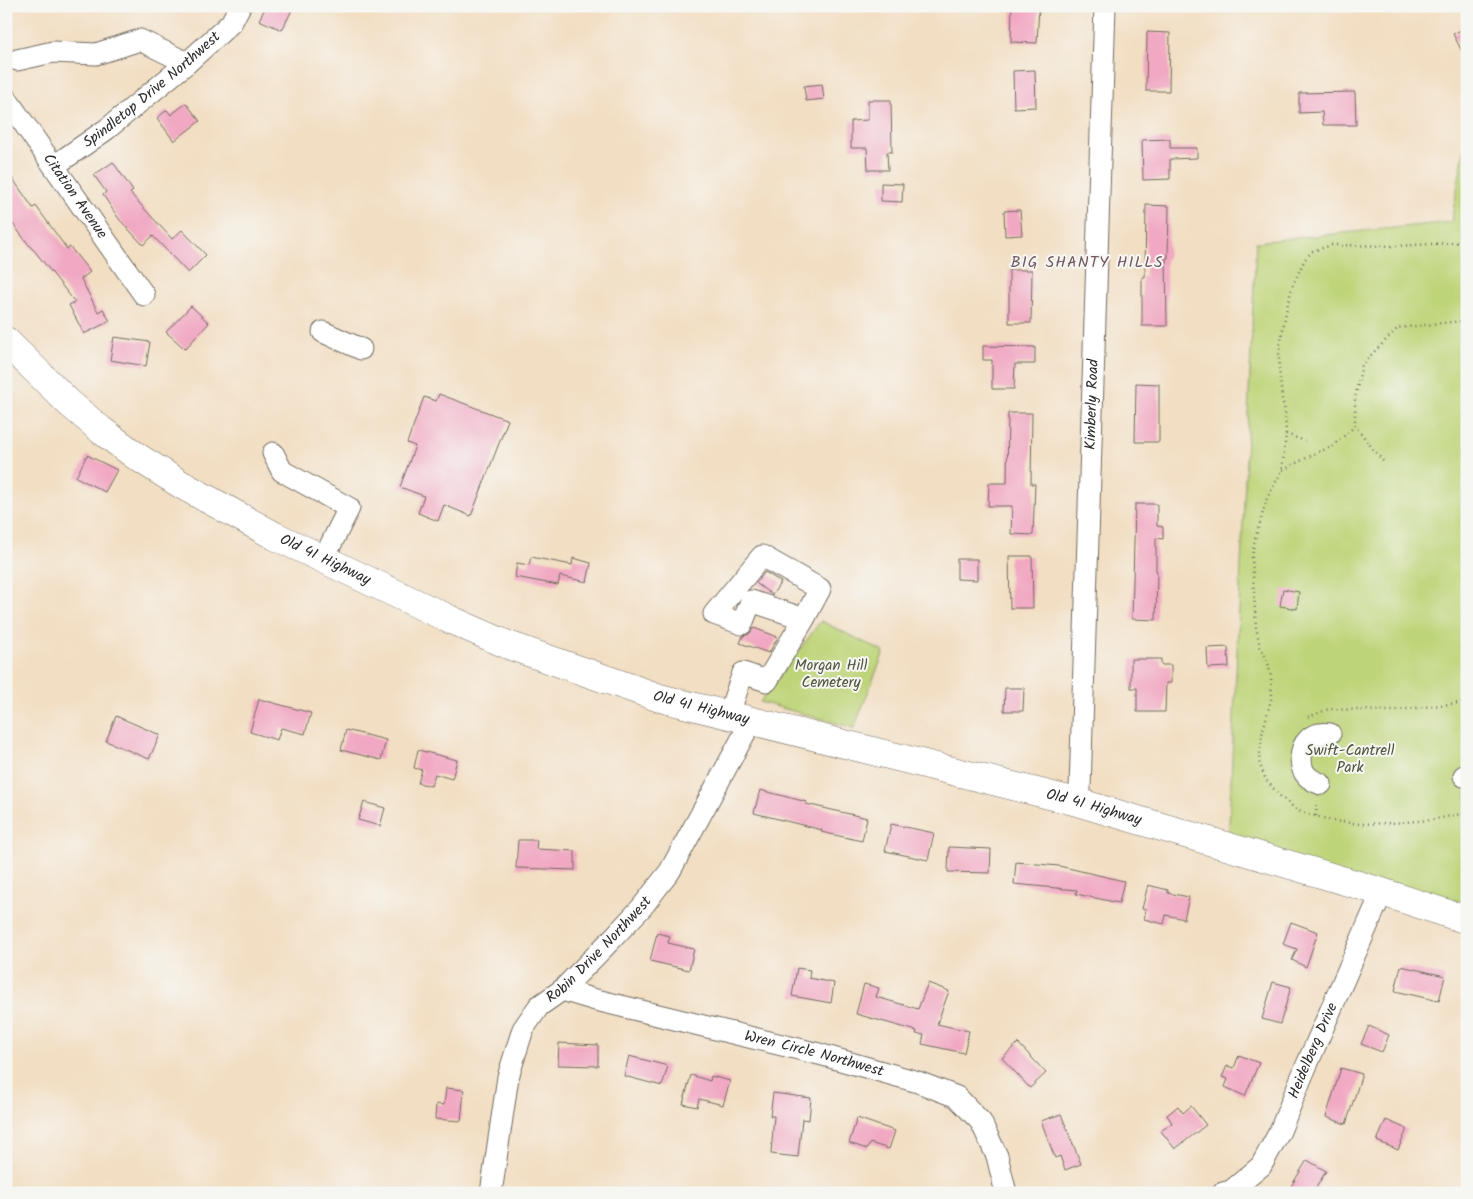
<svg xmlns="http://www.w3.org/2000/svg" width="1473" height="1199" viewBox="0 0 1473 1199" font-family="Kalam,sans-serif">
<rect width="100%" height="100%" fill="#f6f6f2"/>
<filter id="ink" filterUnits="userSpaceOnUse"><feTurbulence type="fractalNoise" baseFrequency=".02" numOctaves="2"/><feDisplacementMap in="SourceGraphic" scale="10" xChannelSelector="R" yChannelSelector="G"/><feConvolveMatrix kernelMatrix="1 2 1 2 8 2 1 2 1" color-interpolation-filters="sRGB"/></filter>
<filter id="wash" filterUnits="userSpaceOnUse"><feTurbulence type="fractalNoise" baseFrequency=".0096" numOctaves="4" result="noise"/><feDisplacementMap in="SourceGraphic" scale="20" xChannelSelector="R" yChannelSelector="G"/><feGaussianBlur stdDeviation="1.12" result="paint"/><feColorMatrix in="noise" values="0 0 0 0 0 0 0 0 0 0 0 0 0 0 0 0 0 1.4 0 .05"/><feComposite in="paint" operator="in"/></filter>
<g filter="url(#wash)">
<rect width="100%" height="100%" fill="#f2dec2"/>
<path fill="#bed478" stroke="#748052" d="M1465,146H1467V918L1228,846L1256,242L1451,222Z
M821,621L884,652L854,728L760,702Z"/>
<g id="blocks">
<path fill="#f1a8c2" d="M266,6H294L282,30L259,20Z
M1012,6H1039L1037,43L1011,42Z
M1467,27V61L1453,34Z
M1147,32L1170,33L1169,91H1146Z
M1035,70L1036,107L1014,108L1013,71Z
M822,84L824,99L806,101L804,86Z
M1355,92L1356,125H1323L1322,112L1299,113V93Z
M868,100H891L892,152H887L888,170H868L867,148H851V121L868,120Z
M186,103L200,121L174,141L157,118L167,110L171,115Z
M1170,139V148H1197V158L1170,159V179L1143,180L1142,140Z
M113,162L133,191L130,193L172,239L182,230L206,255L188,273L153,236L143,245L119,219L103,195L106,192L94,175Z
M6,169L33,208L36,206L67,249L70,247L90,272L81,279L98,312L103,309L110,321L84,334L69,305L75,302L33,249H32L6,215Z
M881,183L903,184L902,202L881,201Z
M1146,205L1169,206L1168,258H1166L1167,326H1142V277H1145Z
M1020,210L1022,235L1005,236L1004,211Z
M1009,270H1032L1031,323H1009Z
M191,306L209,323L185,349L166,332Z
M114,337L150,342L146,366L110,360Z
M983,346L1035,347V364H1015L1014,389H992V360H983Z
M1136,383L1159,384V442H1135Z
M439,394L508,420L471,516L444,505L438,521L418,513L424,496L400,487L415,446L407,443L424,397L436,401Z
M1008,413H1032L1031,484H1035L1033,535L1011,534L1012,506H988L989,483H1007Z
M87,455L117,470L105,492L76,477Z
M1135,504H1157V526L1163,527V539L1156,538V571H1157L1156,620L1132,619Z
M1009,556H1032L1033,608H1010Z
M531,557L572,565L573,558L591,563L587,582L560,576L558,585L515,577L517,563L529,565Z
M957,559H977V580L957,579Z
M765,572L781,582L772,595L756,583Z
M1283,589L1299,592L1297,609L1280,606Z
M754,628L778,637L769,653L740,643L743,636L749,634Z
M1228,647L1229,667L1208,668L1207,648Z
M1131,659H1161V665H1171V683H1166L1165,712H1137V688H1131Z
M1005,688H1024L1023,711H1004Z
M259,699L311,713L305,734L281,728L277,740L250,732Z
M116,716L160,735L149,759L106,741Z
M346,730L386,740L381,760L341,750Z
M418,750L457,760L452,779L435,774L431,786L418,783L422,770L414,768Z
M760,790L807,802L806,804L867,818L862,841L821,832L822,830L754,813Z
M364,802L385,808L380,826L358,820Z
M891,824L934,833L928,860L885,851Z
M518,840H537L536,849L575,851V870L516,868Z
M949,847L991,849L990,873L948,872Z
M1016,862L1059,866L1124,881L1119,903L1076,894L1077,890L1014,884Z
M1148,885L1168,890V893L1189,897L1184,919L1166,915L1164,924L1144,919L1146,909H1142Z
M1291,922L1318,932L1306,967L1292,960L1297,949L1283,944Z
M657,933L670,936L668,943L694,949L689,970L650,961Z
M1401,966L1445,976L1439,1001L1395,991Z
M797,968L810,970L809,978L834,983L831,1003L792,996Z
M1273,982L1291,987L1280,1024L1262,1019Z
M928,983L949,991L937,1024L969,1031L964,1053L922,1044L924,1035L916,1034L917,1031L856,1014L864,984L879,988L876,997L918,1009Z
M1369,1026L1389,1035L1382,1052L1361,1044Z
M559,1043L598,1045V1066L558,1065Z
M1018,1043L1046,1073L1030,1088L1002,1058Z
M1239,1055L1259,1063L1245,1096L1225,1087L1228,1079L1222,1077L1227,1066L1234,1068Z
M629,1056L668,1066L662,1086L624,1076Z
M1341,1068L1362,1074L1346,1124L1326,1117Z
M691,1075L710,1081L711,1076L730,1081L723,1105L699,1099L697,1107L683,1104Z
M446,1088L464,1090L461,1121L435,1119L436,1104L444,1105Z
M773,1093L811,1098L809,1120L802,1119L798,1157L771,1154L774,1116H770Z
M1178,1106L1183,1113L1191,1106L1206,1125L1175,1149L1161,1131L1172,1123L1167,1115Z
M1061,1114L1081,1164L1065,1170L1060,1156L1055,1158L1041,1121Z
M857,1118L895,1131L889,1149L870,1143L867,1149L849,1143Z
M1386,1120L1407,1129L1398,1150L1377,1141Z
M1307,1160L1326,1171L1313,1193H1287Z"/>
</g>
</g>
<g filter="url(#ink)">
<use href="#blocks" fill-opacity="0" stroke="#716a60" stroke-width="1"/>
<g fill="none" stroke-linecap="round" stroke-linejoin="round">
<defs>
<g id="minor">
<path d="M17,60L53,52L96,54L140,40L187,63"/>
<path id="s1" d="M6,98L144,295"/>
<path id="s2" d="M54,166L107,129L187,63L231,23L240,6"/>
<path d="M323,332L361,349"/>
<path d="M273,453L282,471L349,508L324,558"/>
<path d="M728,716L743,673L767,681L804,619L751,601L742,624L714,614L762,556L820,589L804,619"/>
<path d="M1464,776H1467"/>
<path d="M1321,784C1316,782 1311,780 1307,776C1299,768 1299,748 1308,740C1313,734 1322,733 1330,734"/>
<path id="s3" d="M1077,802L1080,789L1105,6"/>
<path id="s4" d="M562,990L592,999L819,1054L918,1082L957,1097L981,1122L997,1156L1006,1193"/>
<path id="s5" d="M491,1193L508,1077L523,1029L539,1006L562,990L611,940L642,907L670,871L751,722"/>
<path id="s6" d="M1223,1193L1231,1191L1261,1166L1280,1131L1302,1076L1382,892"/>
</g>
<g id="major">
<path id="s7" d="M6,341L69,403L101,430L136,456L182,485L275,536L449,619L508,645L660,698L1077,802L1382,892L1467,920"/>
</g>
</defs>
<use href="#minor" stroke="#716a60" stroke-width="23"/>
<use href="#major" stroke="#716a60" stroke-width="29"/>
<path stroke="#716a60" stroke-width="2.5" stroke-dasharray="1 4" stroke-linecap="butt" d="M1467,242L1397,246L1332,245L1313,251L1305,259L1292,287L1286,312L1279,351V367L1282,399L1285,411L1286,434L1282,471L1267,498L1254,543L1252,557L1256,627L1260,647L1267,659L1271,676L1272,696L1262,734L1259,762L1266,780L1280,796L1298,811L1333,821L1360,824L1392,823L1430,820L1467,813
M1286,434L1305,441
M1383,461L1355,426V398L1362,364L1398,328L1461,321L1467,323
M1283,470L1318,452L1332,447L1355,426
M1308,717L1329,709L1390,711L1467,702
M1316,816L1317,801"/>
<use href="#minor" stroke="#fff" stroke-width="21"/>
<use href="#major" stroke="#fff" stroke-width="28"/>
</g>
</g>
<g text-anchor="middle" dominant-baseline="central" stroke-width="4" stroke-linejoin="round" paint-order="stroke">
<g font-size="15" fill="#2b2b2b" stroke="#f6f6f2">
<text stroke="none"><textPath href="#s2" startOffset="124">Spindletop Drive Northwest</textPath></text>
<text stroke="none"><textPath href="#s1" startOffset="120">Citation Avenue</textPath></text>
<text stroke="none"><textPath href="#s3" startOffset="398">Kimberly Road</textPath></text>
<text stroke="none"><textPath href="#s7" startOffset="390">Old 41 Highway</textPath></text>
<text stroke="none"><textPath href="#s7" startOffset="795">Old 41 Highway</textPath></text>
<text stroke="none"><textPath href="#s7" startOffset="1200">Old 41 Highway</textPath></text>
<text stroke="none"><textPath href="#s5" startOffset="278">Robin Drive Northwest</textPath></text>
<text stroke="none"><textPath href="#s6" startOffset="174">Heidelberg Drive</textPath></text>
<text stroke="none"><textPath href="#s4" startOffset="260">Wren Circle Northwest</textPath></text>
</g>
<g font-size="15" fill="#50553e" stroke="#f6f6f2">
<text x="831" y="666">Morgan Hill<tspan x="831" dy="17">Cemetery</tspan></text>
<text x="1350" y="751">Swift-Cantrell<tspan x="1350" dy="17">Park</tspan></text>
</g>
<g font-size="16" letter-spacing="1" fill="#705760" stroke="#f6f6f2">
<text x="1087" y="262">BIG SHANTY HILLS</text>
</g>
</g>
<rect width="1473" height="1199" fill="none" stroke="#f6f6f2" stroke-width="25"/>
</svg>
